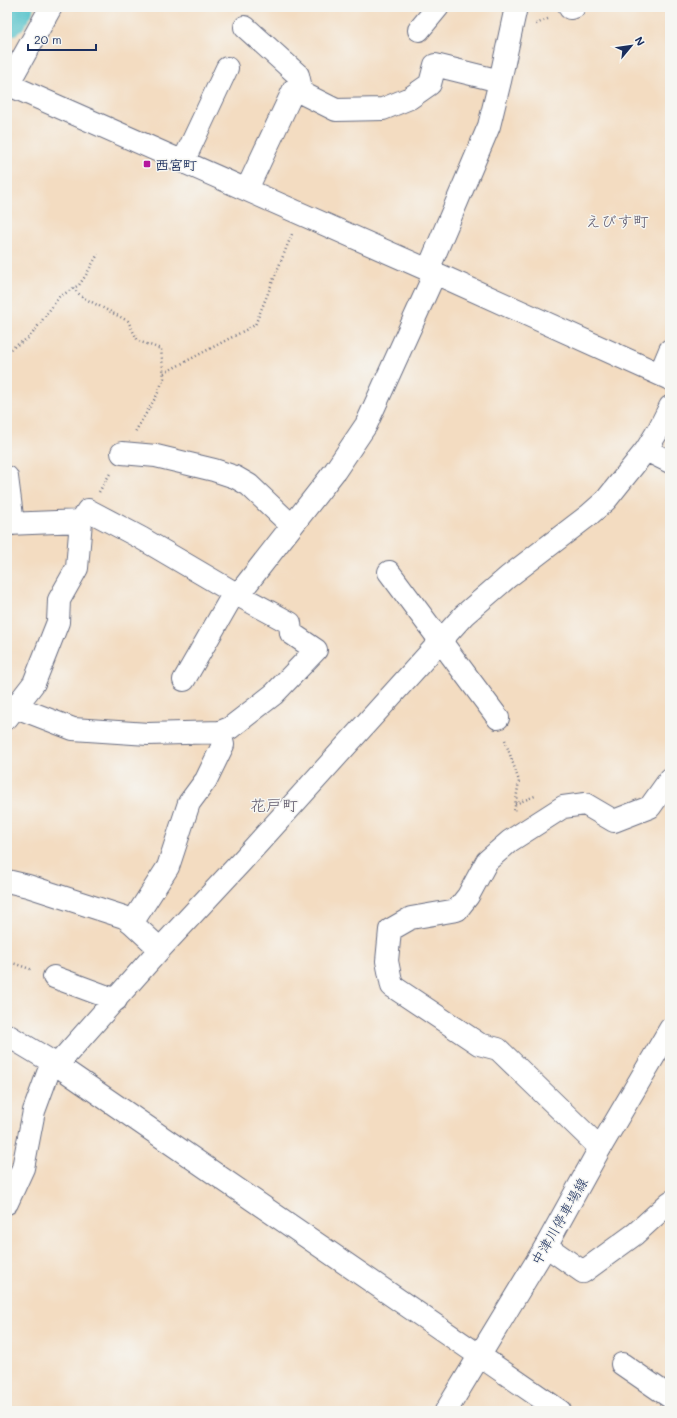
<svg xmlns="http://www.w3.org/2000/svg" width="677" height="1418" viewBox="0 0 677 1418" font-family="Mali,'Klee One',sans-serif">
<rect width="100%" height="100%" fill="#f6f6f2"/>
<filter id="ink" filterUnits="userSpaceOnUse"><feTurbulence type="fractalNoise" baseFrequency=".025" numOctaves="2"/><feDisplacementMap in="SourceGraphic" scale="8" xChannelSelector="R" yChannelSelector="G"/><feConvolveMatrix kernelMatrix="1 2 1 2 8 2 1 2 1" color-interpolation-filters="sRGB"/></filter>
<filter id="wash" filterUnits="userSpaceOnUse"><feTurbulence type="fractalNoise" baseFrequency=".012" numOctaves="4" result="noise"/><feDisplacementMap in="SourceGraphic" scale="16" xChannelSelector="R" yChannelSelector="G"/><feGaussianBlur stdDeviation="0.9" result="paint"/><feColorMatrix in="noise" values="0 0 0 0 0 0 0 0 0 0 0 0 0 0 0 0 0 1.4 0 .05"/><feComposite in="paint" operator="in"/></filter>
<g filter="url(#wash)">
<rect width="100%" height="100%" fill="#f3dcc1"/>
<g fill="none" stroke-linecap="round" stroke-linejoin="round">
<path stroke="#54c2ca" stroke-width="41" d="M7,16L13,7"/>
</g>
</g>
<g filter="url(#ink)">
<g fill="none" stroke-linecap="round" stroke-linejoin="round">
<defs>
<path id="minor" d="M570,8L574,7
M245,27L298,75L302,93
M419,30L438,7
M7,84L435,273L670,379
M7,86L51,7
M183,162L227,68
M247,189L294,89L336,110L383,109L410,98L430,84L435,65L500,81
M428,270L489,126L500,81L516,7
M660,374L670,350
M646,450L670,462
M122,453L156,456L214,470L235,477L249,485L292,526
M7,477L13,524
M7,524L81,521
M389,572L498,718
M184,680L234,593
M16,707L73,729L148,734L220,732L230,728L274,694L316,650L291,633L290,623L238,595
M7,718L34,683L58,622L59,600L77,568L81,521L88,510L141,538L238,595L335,471L366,425L435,273
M7,881L28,886L124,917L132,923
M160,949L132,923L168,867L189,803L206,780L223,745L220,732
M54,977L116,1000
M7,1035L57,1065L560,1411
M600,1148L498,1049L479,1044L392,986L387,961L390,930L411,918L457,910L468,896L487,861L510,841L563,807L585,804L614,821L650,807L670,779
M7,1203L23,1168L34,1111L48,1073L57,1065L160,949L242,861L464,615L508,577L589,515L606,500L646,450L659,429L670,407
M546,1246L583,1272L635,1234L670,1202
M622,1364L670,1397"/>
<path id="major" d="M446,1411L546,1246L600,1148L670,1029"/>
</defs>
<use href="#minor" stroke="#676c81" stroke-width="24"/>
<use href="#major" stroke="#676c81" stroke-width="24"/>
<path stroke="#676c81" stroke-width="2.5" stroke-dasharray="1 3" stroke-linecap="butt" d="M536,24L550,18
M73,288L82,297L128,321L138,341L161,349L164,378L157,395L135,432
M7,351L30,337L59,297L79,285L86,275L98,254
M164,373L255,325L292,234
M99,492L111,472
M505,740L519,781L514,812
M515,804L535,796
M7,961L33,970"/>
<use href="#minor" stroke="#fff" stroke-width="22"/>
<use href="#major" stroke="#fff" stroke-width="22"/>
</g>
</g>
<rect fill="#b5179e" stroke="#f6f6f2" stroke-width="1.5" x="143" y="160" width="8" height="8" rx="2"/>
<g text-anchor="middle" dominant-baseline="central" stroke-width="3" stroke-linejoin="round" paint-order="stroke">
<g font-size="14" font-weight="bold" fill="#1b2f5e" stroke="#f6f6f2" text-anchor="start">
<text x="155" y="164">西宮町</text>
</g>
<g font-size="14" fill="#1b2f5e" stroke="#f6f6f2">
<text transform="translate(559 1221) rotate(-60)">中津川停車場線</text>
</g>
<g font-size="16" fill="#5f596c" stroke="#f6f6f2">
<text x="617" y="220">えびす町</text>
<text x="274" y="804">花戸町</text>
</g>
</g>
<rect width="677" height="1418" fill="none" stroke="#f6f6f2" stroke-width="24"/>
<g transform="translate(631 46) rotate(61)" stroke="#f6f6f2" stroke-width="3" paint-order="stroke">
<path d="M0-3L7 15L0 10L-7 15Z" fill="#1b2f5e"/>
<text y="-6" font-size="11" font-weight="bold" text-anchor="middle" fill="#1b2f5e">N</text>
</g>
<path d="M28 44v6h68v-6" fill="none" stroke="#1b2f5e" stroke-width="2"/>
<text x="34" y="44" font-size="12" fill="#1b2f5e" stroke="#f6f6f2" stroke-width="3" paint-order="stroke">20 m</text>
</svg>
